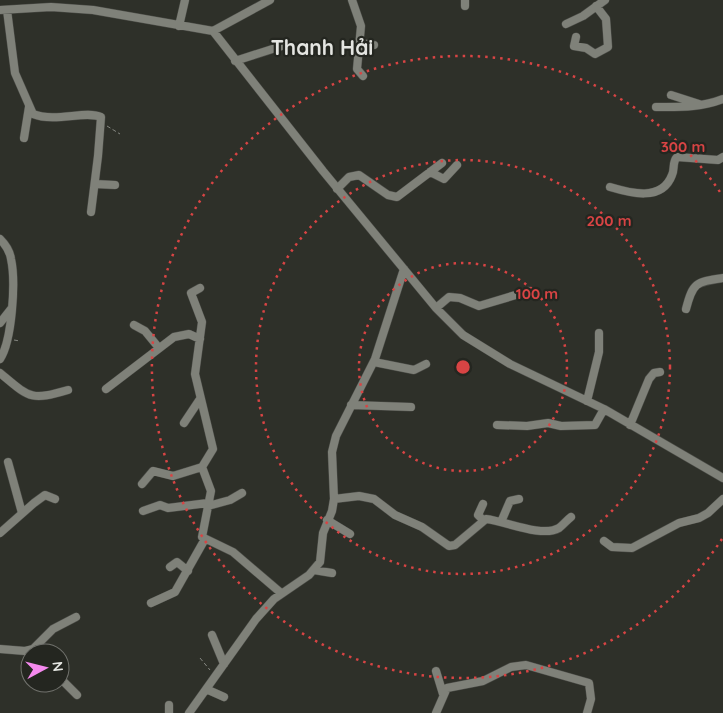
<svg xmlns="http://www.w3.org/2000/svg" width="723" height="713" viewBox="0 0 723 713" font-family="Quicksand,sans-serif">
<rect width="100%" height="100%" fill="#2e3029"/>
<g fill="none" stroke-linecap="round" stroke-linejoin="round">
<defs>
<path id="minor" d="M352,0L361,26L357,69L363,76
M465,0V6
M0,10L51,7L93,10L213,31L323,171L436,308L463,335L510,364L604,409L723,478
M7,10L15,73L33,114C56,123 85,110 101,117L98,156L91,212
M566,24L583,16L605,0
M179,26L185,0
M213,31L270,0
M576,37L574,46L586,48L595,54L608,47L606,19L596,6
M360,43L374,45
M235,61L285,45
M671,95L699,104
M656,107C680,107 700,108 723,99
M24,138L29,107
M430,172L444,179L457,165
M95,184L115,185
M610,187C630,193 662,202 672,175C675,169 672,162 677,157L718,160L723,157
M337,189L349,177L359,175L388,195L397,197L442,163
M0,239C5,244 10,252 11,259C16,282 12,341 0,359
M200,288L191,293L202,322L195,374L213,449L202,467L211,491L202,537L233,552L281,593
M436,308L449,297L460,298L479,306L529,291
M686,309C693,282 696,282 723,278
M0,323L11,309
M134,325L145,331L159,348
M374,362L414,370L426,364
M0,373C30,398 30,401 68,390
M106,389L174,337L189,334L200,339
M587,401L599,352V333
M351,405L411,407
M184,423L200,399
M497,425L527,426L548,423L561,426L595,425L604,409
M630,425L649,379L654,373L660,372
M8,462L22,513
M142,484L153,471L173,476L202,467
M334,499L359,496L374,499L395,515L422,527L449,546L455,545L486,519C505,521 542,538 559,528C563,525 567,520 571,517
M208,506L230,500L242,493
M143,511L160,505L168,508L208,503
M327,520L350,534
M483,520L478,515L483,504
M501,522L510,501L519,499
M0,533L34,503L45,495L55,499
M604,541L612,547L632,548L679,523L699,518L708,513L723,499
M170,567L177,562L188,571
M314,570L332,573
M151,603L175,592L205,539
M212,635L224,664
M0,649L25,651L33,649L53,629L76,617
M436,671L443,694
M60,678L77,695
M206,689L224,697
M169,705V713
M189,713L256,619L274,599L309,575L320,562L323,533L332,511L334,499L332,452L336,436L375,359L404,269
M436,713L447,688L483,681L511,667L526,665L589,683L591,699L587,713"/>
</defs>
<use href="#minor" stroke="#4c4d48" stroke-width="9"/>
<path stroke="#858781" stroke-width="1" stroke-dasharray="4 2.5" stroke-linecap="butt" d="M107,126L120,134
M14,340L20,341
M200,658L210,670"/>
<use href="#minor" stroke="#7f8179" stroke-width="8"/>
</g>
<g fill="none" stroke="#d84444" stroke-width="2.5" stroke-dasharray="2.5 5">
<circle cx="463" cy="367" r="104"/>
<circle cx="463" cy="367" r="207"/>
<path d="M722 539A311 311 0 1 1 722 195"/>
</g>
<g text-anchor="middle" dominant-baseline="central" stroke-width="4.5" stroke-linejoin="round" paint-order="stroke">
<g font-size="21" font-weight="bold" fill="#e4e5e1" stroke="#242620">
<text x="322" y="47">Thanh Hải</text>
</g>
</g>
<circle cx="463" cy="367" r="8" fill="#d84444" stroke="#242620" stroke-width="2.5"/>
<g font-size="15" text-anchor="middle" font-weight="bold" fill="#d84444" stroke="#242620" stroke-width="4.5" stroke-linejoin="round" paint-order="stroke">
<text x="683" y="152">300 m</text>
<text x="609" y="226">200 m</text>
<text x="537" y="299">100 m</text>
</g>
<g transform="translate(45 668) rotate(83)"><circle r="24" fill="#242620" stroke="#71726d"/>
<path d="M0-4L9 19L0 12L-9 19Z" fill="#f589ee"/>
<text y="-8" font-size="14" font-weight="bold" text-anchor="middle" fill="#e4e5e1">N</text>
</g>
</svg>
